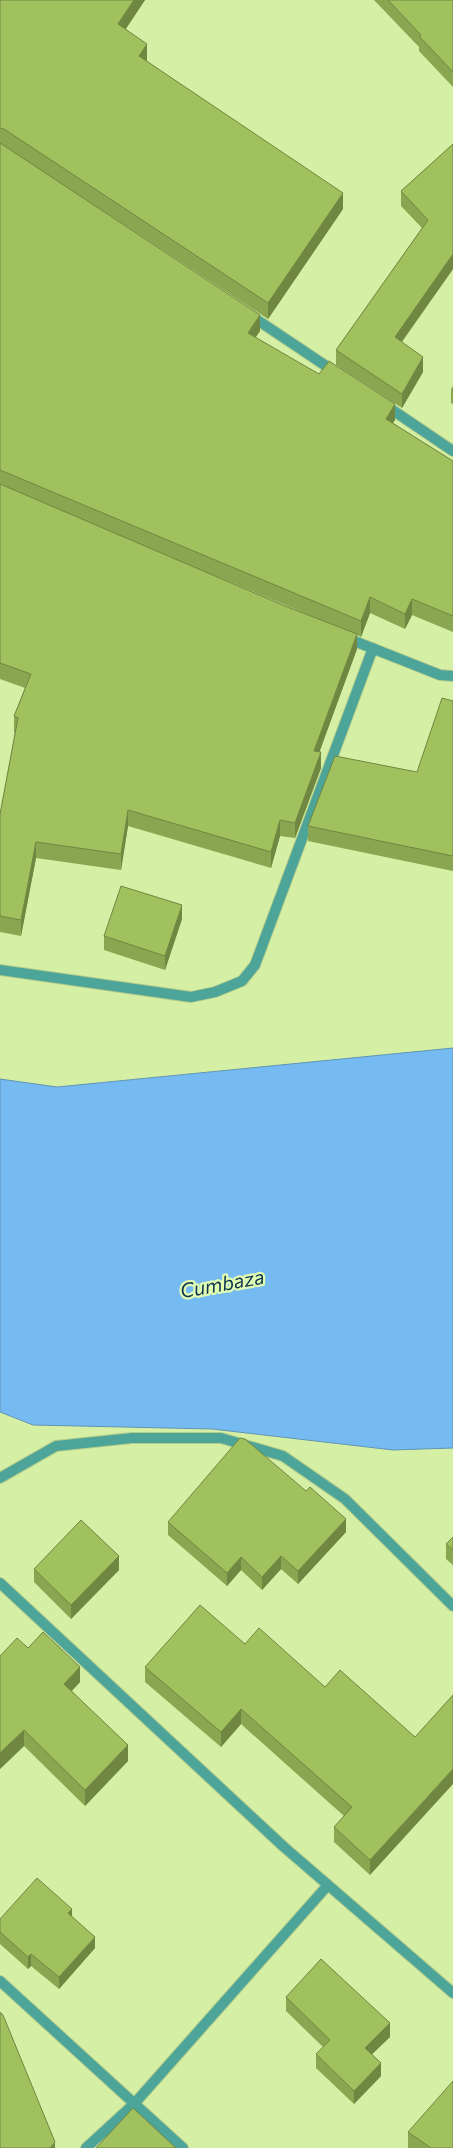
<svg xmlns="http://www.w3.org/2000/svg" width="453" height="2148" viewBox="0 0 453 2148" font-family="Commissioner,sans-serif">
<rect width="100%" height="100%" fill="#d5f0a5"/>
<path fill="#76baf2" stroke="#6295b3" d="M453,1048V1448L393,1450L212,1429L33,1425L0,1412V1079L57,1087Z"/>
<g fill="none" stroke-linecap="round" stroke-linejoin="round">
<defs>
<path id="minor" d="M250,315L335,372
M385,405L453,451
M344,637L440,675L453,676
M0,970L191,997L215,992L242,981L255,965L373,648
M0,1478L56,1446L132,1438H221L283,1456L345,1499L453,1606
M0,1583L284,1847L453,1993
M0,1981L183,2148
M86,2148L134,2104L328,1885"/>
</defs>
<use href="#minor" stroke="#b5cd8b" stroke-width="12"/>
<use href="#minor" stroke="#4da59a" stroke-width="10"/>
</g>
<path fill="#8aa650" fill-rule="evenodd" d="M0,0H145L126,29L147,60V61L343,209L268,319L2,145L260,331L255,337L395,420L393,423L453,461V632L412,615L405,629L370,613L361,637L357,635V649L319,752L321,768L295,838L280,836L271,868L128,826L121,870L36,858L21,936L0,932V814L15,733L14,732V716L25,688L0,679ZM216,576L316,618L285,606Z
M374,0H453V87L419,51V47Z
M453,144V269L402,342L423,372L402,408L336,365V350L422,228L401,206V191Z
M453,386V404L451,403V389Z
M453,701V871L308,841V826L417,772Z
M182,919L165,970L104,950V936Z
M168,1522L346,1532L298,1584L281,1569L262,1590L241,1570L227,1586L168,1535Z
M453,1537V1565L446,1559V1544Z
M34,1569L119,1570L71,1619L34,1582Z
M245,1644L415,1737L370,1875L334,1842V1827L344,1816L241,1724L221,1747L145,1682V1667Z
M28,1648L80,1682L72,1691L128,1761L85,1806L24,1746L0,1769Z
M72,1916L95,1948L59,1989L31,1966L28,1969L0,1944V1919Z
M286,1997L390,2037L372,2054L381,2076L354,2104L316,2068V2054L323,2047L286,2011Z
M408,2132L453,2148H408Z"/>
<path fill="#708741" d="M134,0H145L118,40V24Z
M147,44V60L139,72V56Z
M343,193V209L268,319V303Z
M453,254V269L395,351V337Z
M260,315V331L248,349V333Z
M423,357V372L402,408V394Z
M395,404V420L386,434V419Z
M370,597V613L361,637V621Z
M412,599V615L405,629V614Z
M357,634V649L314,767V751Z
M321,752V768L295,838V823Z
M128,810V826L121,870V854Z
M280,820V836L271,868V852Z
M36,842V858L21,936V920Z
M182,905V919L165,970V956Z
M346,1519V1532L298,1584V1571Z
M119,1556V1570L71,1619V1605Z
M281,1556V1569L262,1590V1577Z
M241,1557V1570L227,1586V1573Z
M80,1667V1682L64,1699V1684Z
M241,1709V1724L221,1747V1732Z
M24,1730V1746L0,1769V1753Z
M128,1745V1761L85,1806V1790Z
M453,1769V1784L370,1875V1860Z
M72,1909V1921L68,1913Z
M95,1937V1948L59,1989V1977Z
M31,1954V1966L28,1969V1957Z
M390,2023V2037L365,2061V2048Z
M381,2063V2076L354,2104V2091Z
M55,2142V2148H50Z"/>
<path fill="#a0c15d" stroke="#708741" d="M0,0H134L118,24L147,44L139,56L343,193L268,303L4,129L0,128Z
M388,0H453V72L419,36L421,35Z
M0,143L260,315L248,333L319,374L329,361L395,404L386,419L453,461V616L412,599L405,614L370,597L361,621L0,470Z
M453,144V254L395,337L423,357L402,394L336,350L428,220L401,191Z
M0,484L285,606L357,634L314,751L321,752L295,823L280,820L271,852L128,810L121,854L36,842L21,920L0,916V814L18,718L14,716L31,674L0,663Z
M442,698L453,701V856L308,826L335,756L417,772Z
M121,886L182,905L165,956L104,936Z
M240,1438L245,1439L306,1491L310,1487L346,1519L298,1571L281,1556L262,1577L241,1557L227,1573L168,1522Z
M81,1520L119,1556L71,1605L34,1569Z
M453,1537V1550L446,1544Z
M200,1605L245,1644L259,1628L325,1687L340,1670L415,1737L453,1695V1769L370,1860L334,1827L352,1807L241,1709L221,1732L145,1667Z
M43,1632L80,1667L64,1684L128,1745L85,1790L24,1730L0,1753V1656L17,1638L28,1648Z
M37,1878L72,1909L68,1913L95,1937L59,1977L31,1954L28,1957L0,1932V1919Z
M321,1959L390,2023L365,2048L381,2063L354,2091L316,2054L330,2040L286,1997Z
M0,2012L3,2015L55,2142L50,2148H0Z
M453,2081V2148H431L408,2132Z
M133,2108L176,2148H96Z"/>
<g text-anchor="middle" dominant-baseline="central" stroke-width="4.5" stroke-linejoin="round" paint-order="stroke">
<g font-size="20" font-style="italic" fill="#0e3450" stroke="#e2feb2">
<text transform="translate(222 1283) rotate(-10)">Cumbaza</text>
</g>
</g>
</svg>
